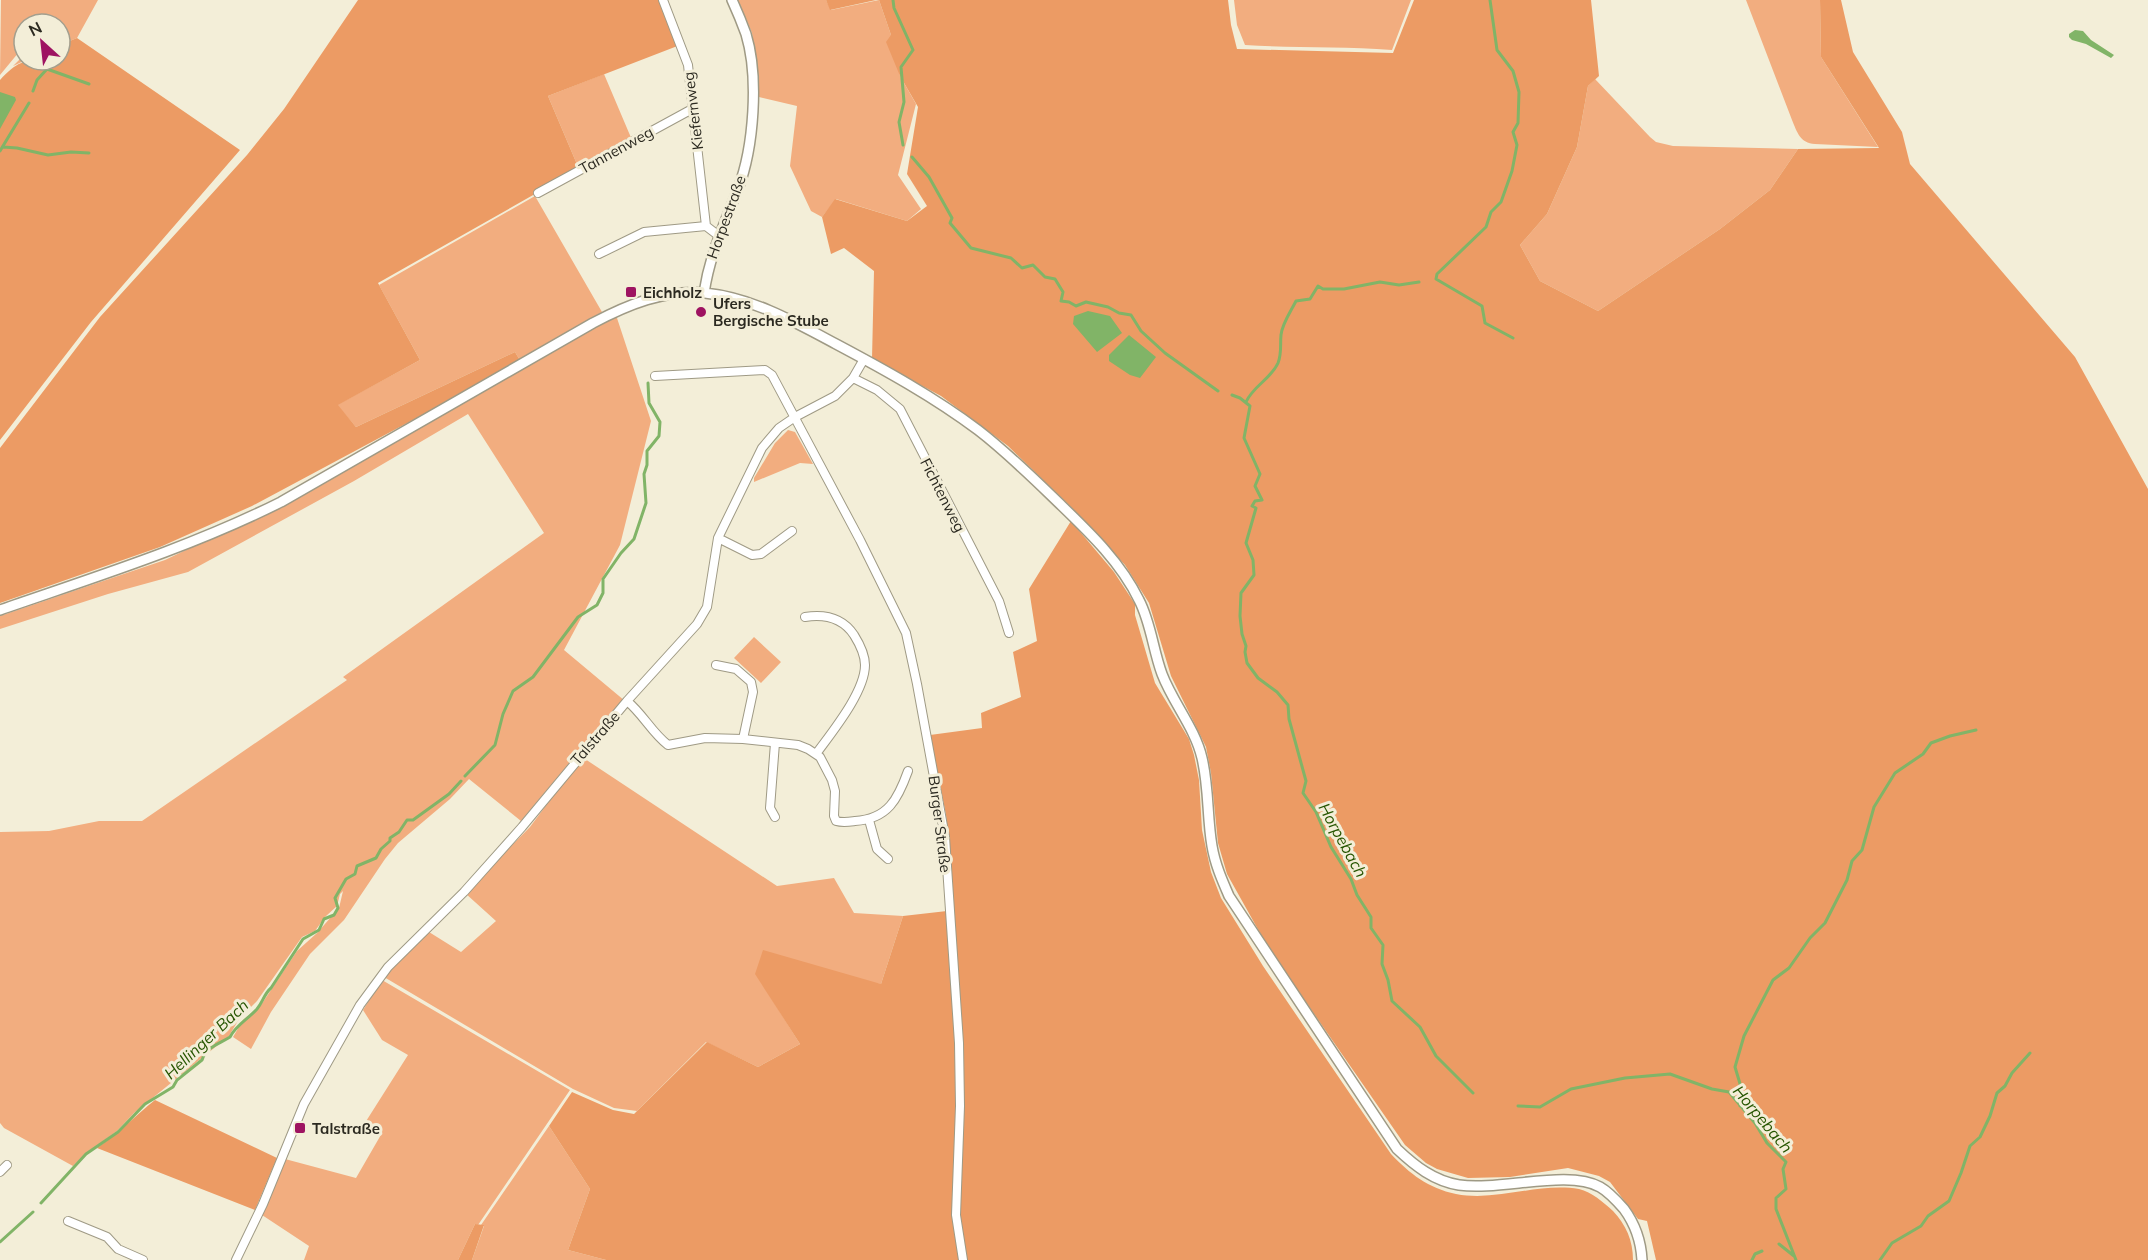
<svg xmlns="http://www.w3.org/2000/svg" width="2148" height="1260" viewBox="0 0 2148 1260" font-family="Mulish,sans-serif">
<rect width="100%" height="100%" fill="#f3eed8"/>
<path fill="#f2ad7f" d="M1,0H98L77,38L60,45V24H24V60H26L13,66L24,55L19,52L0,75Z
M738,0H826L831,10L879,0L891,35L900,76L916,104L898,175L921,209L907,221L836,199L822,217L811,211L790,166L797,106L759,97L752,33Z
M1234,0H1411L1392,50C1343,46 1294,48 1245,45L1237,25Z
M1746,0H1820L1821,57L1878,147L1815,144C1800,143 1797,132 1792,120Z
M604,74L632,140L579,169L548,96Z
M1595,79L1650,137L1656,142L1673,146L1798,149L1770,190L1720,229L1598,311L1540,281L1520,245L1547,214L1577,147L1588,86Z
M535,196L602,312L521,362L515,352L356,427L337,405L420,360L379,285Z
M616,315L651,421L620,545L564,650L625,701L577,754L521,821L469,779L450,799L398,843L385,859L344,920L310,954L271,1012L251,1049L233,1037L243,1020L261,1005L297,951L317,933L339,908L343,891L340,894L337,906L325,917L315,931L302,937L257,1001L239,1019L229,1036L134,1113L117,1131L85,1154L73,1166L4,1128L0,1123V832L49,831L99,821H142L347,680L343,677L544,533L468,414L354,481L188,572L108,594L0,629V616L165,560L253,518L462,404Z
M788,430L795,432L813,464L800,463L754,482V478L775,443Z
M754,637L781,662L761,683L734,658Z
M582,757L777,886L834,878L854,913L903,916L881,984L756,974L800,1044L758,1067L706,1042L637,1111L614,1108L573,1089L384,977L429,932L461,952L496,921L465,893L530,827Z
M382,980L570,1090L478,1225L475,1224L458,1260H304L309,1246L262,1215L285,1159L356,1178L382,1133L363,1126L408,1055L382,1040L363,1010Z
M549,1126L590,1189L568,1250L606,1260H472L484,1226L481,1225Z"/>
<path fill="#ec9b64" d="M358,0H661L680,45L548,96L579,169L378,283L420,360L338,405L356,427L515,352L521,362L252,506L160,547L0,603V448L100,317L247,155L284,109Z
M826,0H876L830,10Z
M879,0H1228L1231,25L1237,49L1393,53L1414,0H1591L1599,76L1588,86L1577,147L1547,214L1520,245L1540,281L1598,311L1720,229L1770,190L1798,149L1879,148L1821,57L1820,0H1841L1853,52L1902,132L1910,164L2075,357L2148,489V1260H1656L1647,1221L1638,1219L1610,1182L1599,1176L1568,1168L1510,1177L1468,1178L1437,1169L1426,1163L1405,1145L1276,959L1260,933L1227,874L1218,843L1211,773L1206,747L1171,676L1149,603L1125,565L1073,509L1008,446L941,396L872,359L874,271L844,248L831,254L822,217L835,199L907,221L927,206L907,174L918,107L900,76L886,42L891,35Z
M77,38L240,150L91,322L0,440V80C22,56 30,60 60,60V45Z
M1071,521L1114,572L1135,604V615L1155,683L1189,739L1194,755L1199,780L1202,830L1211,872L1221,898L1263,966L1391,1154C1410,1174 1428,1188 1456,1194C1497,1202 1538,1182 1579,1189C1592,1192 1603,1202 1613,1211C1626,1225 1633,1240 1633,1260H966L958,1210L964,1079L954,910L946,815L930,735L982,728L981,713L1021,697L1013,652L1037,641L1029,589Z
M947,911L957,1060L956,1137L952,1197L955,1237L960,1260H606L568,1250L590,1189L549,1126L572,1092L613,1110L634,1114L707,1042L758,1067L800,1044L755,974L763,950L881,984L903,916Z
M155,1100L277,1158L255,1210L97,1148C118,1134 135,1116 155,1100Z
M475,1224L484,1225L472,1260H458Z"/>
<path fill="#81b467" d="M2075,30L2083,31L2091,40L2114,55L2111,58L2086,44L2072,40L2069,37V34Z
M0,92L15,97L16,100L0,129Z
M1088,311L1110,316L1122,333L1097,352L1073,324L1074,316Z
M1129,335L1156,357L1140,378L1130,375L1109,361V355Z"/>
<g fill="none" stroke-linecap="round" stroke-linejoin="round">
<path stroke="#81b467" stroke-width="3" d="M893,0L894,8L913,50L901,67L904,102L899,122L903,145
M1490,0L1497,50L1513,71L1519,92L1518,123L1513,132L1517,145L1512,171L1501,202L1491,212L1486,227L1437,274L1436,279L1482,306L1485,323L1513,338
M33,91L37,80L47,69L89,84
M3,147L17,148L48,155L71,152L89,153
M0,151L29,103
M912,157L929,177L952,218L950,223L971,248L1011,258L1022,268L1033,265L1045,277L1055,279L1063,292L1061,301L1069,302L1076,306L1086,302L1108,307L1119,313L1131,315L1141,331L1165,353L1218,391
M1232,395L1240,398L1250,406L1244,438L1260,474L1255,486L1262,500L1255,501L1252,506L1256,508L1246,543L1253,560L1254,575L1241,593L1240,616L1242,634L1246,646L1245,652L1247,663L1258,678L1277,692L1288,705L1289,719L1306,781L1303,793L1316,812L1331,847L1351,879L1357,895L1371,917V928L1383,945L1382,964L1388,980L1392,1001L1420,1027L1436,1056L1473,1093
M1246,402C1253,386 1271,379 1278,363C1282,353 1280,344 1281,335C1282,324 1291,311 1296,301L1310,299L1318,286L1323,289H1344L1380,282L1399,285L1419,282
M465,776L495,745L503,714L513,691L533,677L578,617L597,605L603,593V579L621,553L634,539L646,503L644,474L647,465V451L659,436L660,422L649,403L648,383
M1518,1106L1540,1107L1571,1089L1625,1078L1670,1074L1712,1089L1729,1092L1755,1123L1767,1143L1786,1162L1783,1169L1786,1189L1776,1198V1209L1796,1260
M1740,1106L1741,1087L1735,1067L1744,1036L1773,980L1789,968L1810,938L1825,923L1847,880L1852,861L1862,850L1874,807L1895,773L1923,754L1931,743L1950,736L1976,730
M41,1203L86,1154L118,1132L145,1104L173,1087L177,1080L202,1060C206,1047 219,1044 230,1037C236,1025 247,1020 257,1009C263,1002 264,994 271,988L303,939L319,930L324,919L334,915L338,908L335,898L346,879L355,874L357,866L376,858L381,849L390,841V838L399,832L407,820H413L449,794L461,781
M0,1242L33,1212
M1779,1244L1794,1256
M1752,1260L1755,1254L1762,1251
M1880,1260L1892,1243L1921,1226L1928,1216L1949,1201L1961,1173L1970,1146L1980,1137L1990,1116L1997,1093L2005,1086L2012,1073L2030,1053"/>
<defs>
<path id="minor" d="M663,0L688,65L706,226L719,236
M538,193L694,108
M599,254L644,232L706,226
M655,376L765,370L772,375L860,540L906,633L917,684L945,837L959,1043L960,1106L956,1215L963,1260
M853,378L877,390L900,409L999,601L1009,633
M718,538L752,555L761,554L792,531
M805,617C824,614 842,617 854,635C859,643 865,654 865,665C865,692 832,732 816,754
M716,665L736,669L751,682L753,692L743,739
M627,701C643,714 652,733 668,745L705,738L743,739L798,745L808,749L820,757L832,780L835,791L834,816L836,821C843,823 848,822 855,821C888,819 898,799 908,771
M775,817L770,808L775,743
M869,820L877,849L888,859
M0,1172L7,1165
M68,1221L107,1237L118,1249L143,1260
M236,1260L263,1204L304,1104L360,1005L388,967L464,892L522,827L627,701L697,624L707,607L718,538L762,448L779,428L795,417L835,396L853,378L864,359"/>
<path id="tertiary" d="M704,293C710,253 724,226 738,189C754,147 759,77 746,34C742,23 737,11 732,0
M0,610C95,577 191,547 281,502L593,323C627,305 665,289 705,293C753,298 795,322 836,344C885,370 934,397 978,430C1008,453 1035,480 1062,506C1091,534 1121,563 1139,600C1151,623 1153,650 1162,674C1173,703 1195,728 1202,758C1209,787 1207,817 1212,846C1215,864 1222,880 1229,896L1397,1149C1415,1166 1434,1181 1459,1185C1500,1191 1568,1169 1600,1187C1609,1192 1617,1201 1624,1209C1635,1224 1641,1241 1642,1260"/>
</defs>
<use href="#minor" stroke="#9f9a85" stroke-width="10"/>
<use href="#tertiary" stroke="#9f9a85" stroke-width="12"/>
<use href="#minor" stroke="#fff" stroke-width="8"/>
<use href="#tertiary" stroke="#fff" stroke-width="9"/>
</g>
<g fill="#9e1361" stroke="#f3eed8" stroke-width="2">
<rect x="625" y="286" width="12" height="12" rx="3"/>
<circle cx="701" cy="312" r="6"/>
<rect x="294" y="1122" width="12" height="12" rx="3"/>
</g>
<g text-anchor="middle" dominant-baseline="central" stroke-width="6" stroke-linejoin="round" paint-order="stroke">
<g font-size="15" fill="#2b2920" stroke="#f3eed8">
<text transform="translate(693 111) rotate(-97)">Kiefernweg</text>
<text transform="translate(616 150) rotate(-29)">Tannenweg</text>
<text transform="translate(726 217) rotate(-70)">Horpestraße</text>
<text transform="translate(943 495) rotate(63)">Fichtenweg</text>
<text transform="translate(595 738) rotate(-49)">Talstraße</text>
<text transform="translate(940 824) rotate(83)">Burger Straße</text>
</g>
<g font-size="15" font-weight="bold" fill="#2b2920" stroke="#f3eed8" text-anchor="start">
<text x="643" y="292">Eichholz</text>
<text x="713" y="303">Ufers<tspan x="713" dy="17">Bergische Stube</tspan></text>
<text x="312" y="1128">Talstraße</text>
</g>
<g font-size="16" font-style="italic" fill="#265500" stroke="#f3eed8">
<text transform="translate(1343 840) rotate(61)">Horpebach</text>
<text transform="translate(206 1039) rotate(-43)">Hellinger Bach</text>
<text transform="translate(1763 1119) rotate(50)">Horpebach</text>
</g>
</g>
<g transform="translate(42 42) rotate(333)"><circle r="28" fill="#f3eed8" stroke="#a39f8e" stroke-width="1.5"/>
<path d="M0-4.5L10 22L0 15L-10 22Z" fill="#9e1361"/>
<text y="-9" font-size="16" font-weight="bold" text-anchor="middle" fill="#2b2920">N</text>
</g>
</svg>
